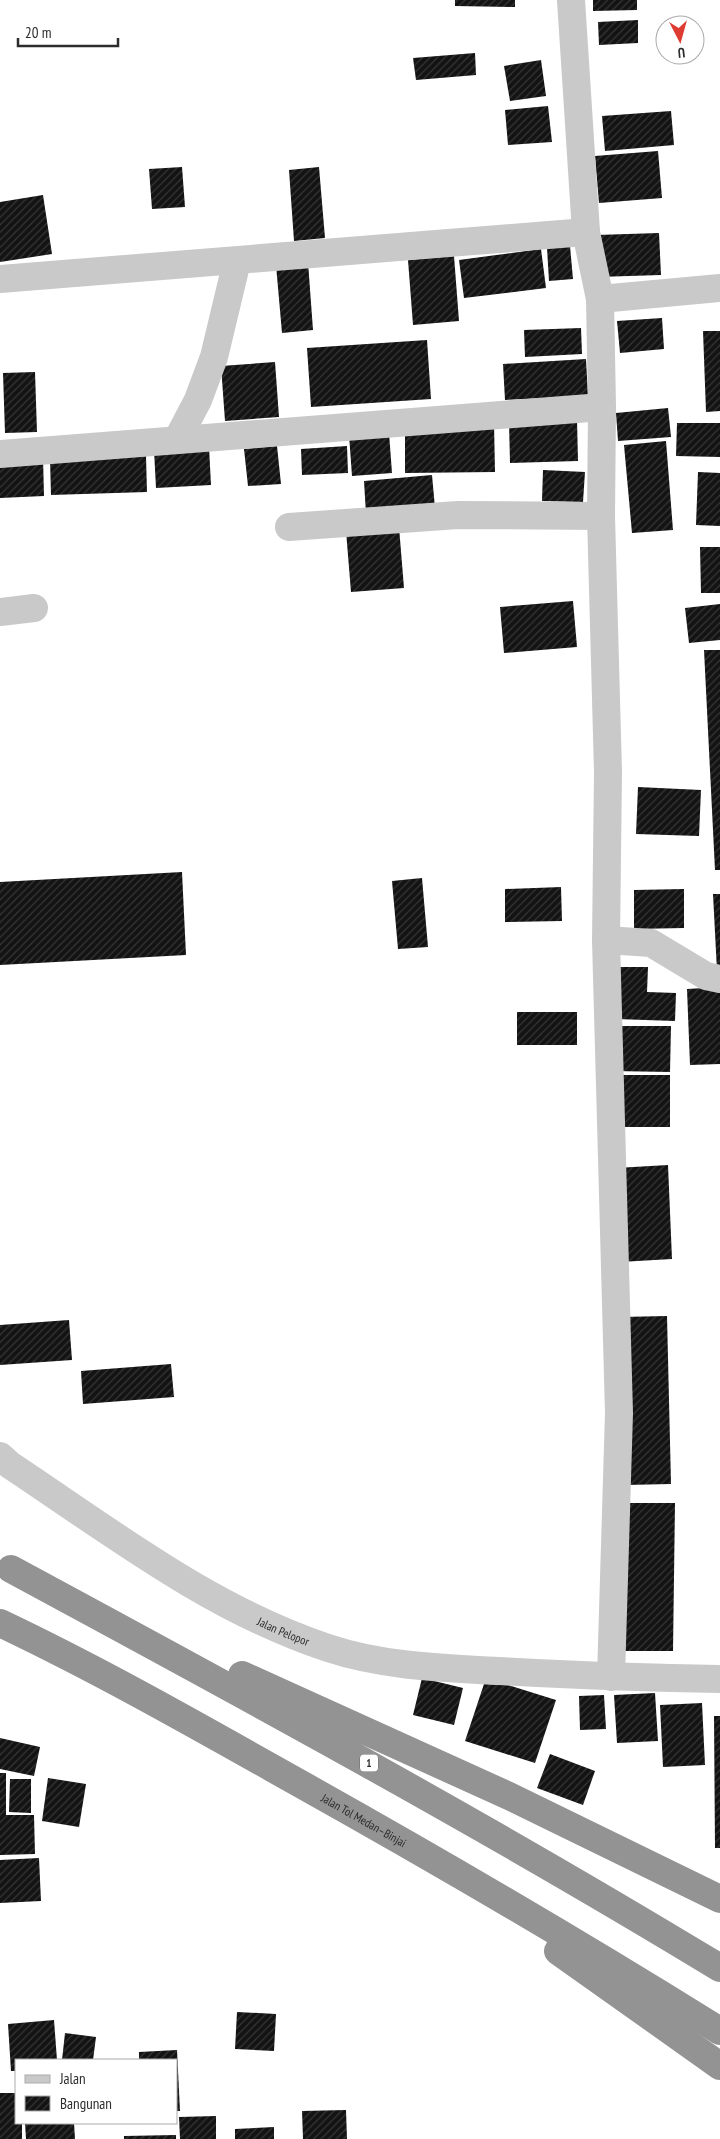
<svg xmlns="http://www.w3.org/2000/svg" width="720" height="2139" viewBox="0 0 720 2139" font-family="'PT Sans Narrow',sans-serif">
<defs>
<pattern id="building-hatch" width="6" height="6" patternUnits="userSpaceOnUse" patternTransform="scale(1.25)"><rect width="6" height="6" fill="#131313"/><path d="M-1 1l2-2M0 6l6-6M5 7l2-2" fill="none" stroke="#363636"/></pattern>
</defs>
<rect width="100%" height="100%" fill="#fff"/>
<path fill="url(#building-hatch)" d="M455,0H515V7L455,6Z
M593,0H637V10L593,11Z
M638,20V43L599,45L598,22Z
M475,53L476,75L416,80L413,58Z
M541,60L546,96L510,101L504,66Z
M548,106L552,142L508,145L505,110Z
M671,111L674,145L605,151L602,116Z
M658,151L662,198L599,203L595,156Z
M182,167L185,207L152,209L149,169Z
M319,167L325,238L294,241L289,170Z
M43,195L52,254L0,262V202Z
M659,233L661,275L597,277L596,235Z
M570,246L573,279L549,281L547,248Z
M541,249L546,288L464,298L459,260Z
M454,256L459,321L413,325L408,260Z
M308,262L313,330L282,333L276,265Z
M662,318L664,349L620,353L617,321Z
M581,328L582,354L525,357L524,330Z
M703,331H720V411L706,412Z
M427,340L431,399L311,407L307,348Z
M586,359L588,396L505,400L503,364Z
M275,362L279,417L225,421L221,366Z
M35,372L37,432L5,433L3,373Z
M668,408L671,437L618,441L616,413Z
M577,420L578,461L510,463L509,422Z
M494,423L495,472L405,473V425Z
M677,423H720V457L676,456Z
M389,433L392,473L352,476L349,435Z
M666,441L673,530L632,533L624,445Z
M277,446L281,484L248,486L244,449Z
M347,446L348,473L302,475L301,449Z
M209,447L211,485L156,488L154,450Z
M146,456L147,492L51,495L50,459Z
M43,457L44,496L0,498V458Z
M543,470L585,472L583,502L542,501Z
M698,472L720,473V526L696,525Z
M432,475L435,508L366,514L364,481Z
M399,527L404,588L351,592L346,531Z
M700,547H720V593H701Z
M573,601L577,647L504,653L500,607Z
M720,604V640L689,643L685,608Z
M704,650H720V870H715Z
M638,787L701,790L699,836L636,834Z
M182,872L186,955L0,965V882Z
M422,878L428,947L398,949L392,881Z
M561,887L562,921L505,922V889Z
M684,889V928L634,929V890Z
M713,894H720V971H717Z
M618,967H648L647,992L676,993L675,1021L616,1019Z
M720,987V1064L690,1065L687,989Z
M517,1012H577V1045H517Z
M612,1026H671L670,1072L612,1071Z
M614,1075H670V1127H614Z
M668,1165L672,1259L620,1262L616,1168Z
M667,1316L671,1484L625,1485L620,1317Z
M69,1320L72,1360L0,1365V1325Z
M171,1364L174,1397L83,1404L81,1371Z
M620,1503H675L673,1651H618Z
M422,1678L463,1688L454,1725L413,1715Z
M486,1678L556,1700L535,1763L465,1741Z
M655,1693L658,1741L617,1743L614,1695Z
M604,1695L606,1729L580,1730L579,1696Z
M702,1703L705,1765L663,1767L660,1705Z
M714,1716H720V1848H715Z
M0,1738L40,1747L34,1776L0,1769Z
M550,1754L595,1771L583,1805L537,1788Z
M0,1773H6V1815H34L35,1854L0,1855Z
M48,1778L86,1784L79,1827L42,1821Z
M10,1779H31V1813L9,1812Z
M39,1858L41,1901L0,1903V1860Z
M237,2012L276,2014L274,2051L235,2049Z
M54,2020L57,2060H16V2071H11L8,2024Z
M65,2033L96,2037L93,2060H62Z
M177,2050L180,2111H176V2060H139V2052Z
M0,2093H16V2123H22V2139H0Z
M346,2110L347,2139H303L302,2111Z
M216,2116V2139H180L179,2117Z
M25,2123H74L75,2139H26Z
M274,2127V2139H235V2129Z
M176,2135V2139H124V2136Z"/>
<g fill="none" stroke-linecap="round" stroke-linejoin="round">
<g stroke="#c9c9c9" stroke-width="28">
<path d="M571,0L586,232L600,299L602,407L601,516L608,772L606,940L619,1413L611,1677"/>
<path d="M0,279L586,232"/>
<path d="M600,299L720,288"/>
<path d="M177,440L198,400L214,357L237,261"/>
<path d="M0,454L602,407"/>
<path d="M289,527L458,515L601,516"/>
<path d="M0,612L34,608"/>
<path d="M606,940L651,943L706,976L720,979"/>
<path id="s1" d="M0,1456L10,1465C111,1532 212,1610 328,1648C382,1666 441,1668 498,1671C572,1675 646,1678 720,1679"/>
</g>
<g stroke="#939393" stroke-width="28">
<path d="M11,1569C250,1698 488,1827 720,1968"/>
<path id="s2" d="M0,1623C99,1670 194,1724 290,1778C435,1859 579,1943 720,2031"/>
<path d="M242,1675L509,1796L720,1899"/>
<path d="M558,1951L720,2066"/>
</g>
</g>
<g text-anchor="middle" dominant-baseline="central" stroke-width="5" stroke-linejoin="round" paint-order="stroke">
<rect fill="#fff" stroke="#6b6b6b" stroke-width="1" x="360" y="1754.5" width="18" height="17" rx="4"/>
<g font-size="11" font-weight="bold" fill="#2c2c2c">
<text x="369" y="1763">1</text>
</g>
<g font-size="12" fill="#2c2c2c" stroke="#fff">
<text stroke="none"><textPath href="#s1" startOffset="334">Jalan Pelopor</textPath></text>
<text stroke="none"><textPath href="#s2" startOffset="414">Jalan Tol Medan–Binjai</textPath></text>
</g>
</g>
<rect x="15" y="2059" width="162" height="65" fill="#ffffff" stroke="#ababab"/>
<rect x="25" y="2075" width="25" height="8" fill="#c9c9c9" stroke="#ababab"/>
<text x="60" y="2084" font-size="15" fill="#2c2c2c">Jalan</text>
<rect x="25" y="2096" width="25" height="15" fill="url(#building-hatch)" stroke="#ababab"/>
<text x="60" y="2109" font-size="15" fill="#2c2c2c">Bangunan</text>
<g transform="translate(680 40) rotate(174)"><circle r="24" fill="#ffffff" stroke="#ababab"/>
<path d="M0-4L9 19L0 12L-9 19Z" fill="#de3b32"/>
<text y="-8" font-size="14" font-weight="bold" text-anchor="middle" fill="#2c2c2c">U</text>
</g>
<path d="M18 38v8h100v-8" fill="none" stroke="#2c2c2c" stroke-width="2.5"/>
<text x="25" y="38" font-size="15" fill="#2c2c2c" stroke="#ffffff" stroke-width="4" paint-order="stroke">20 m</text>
</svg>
